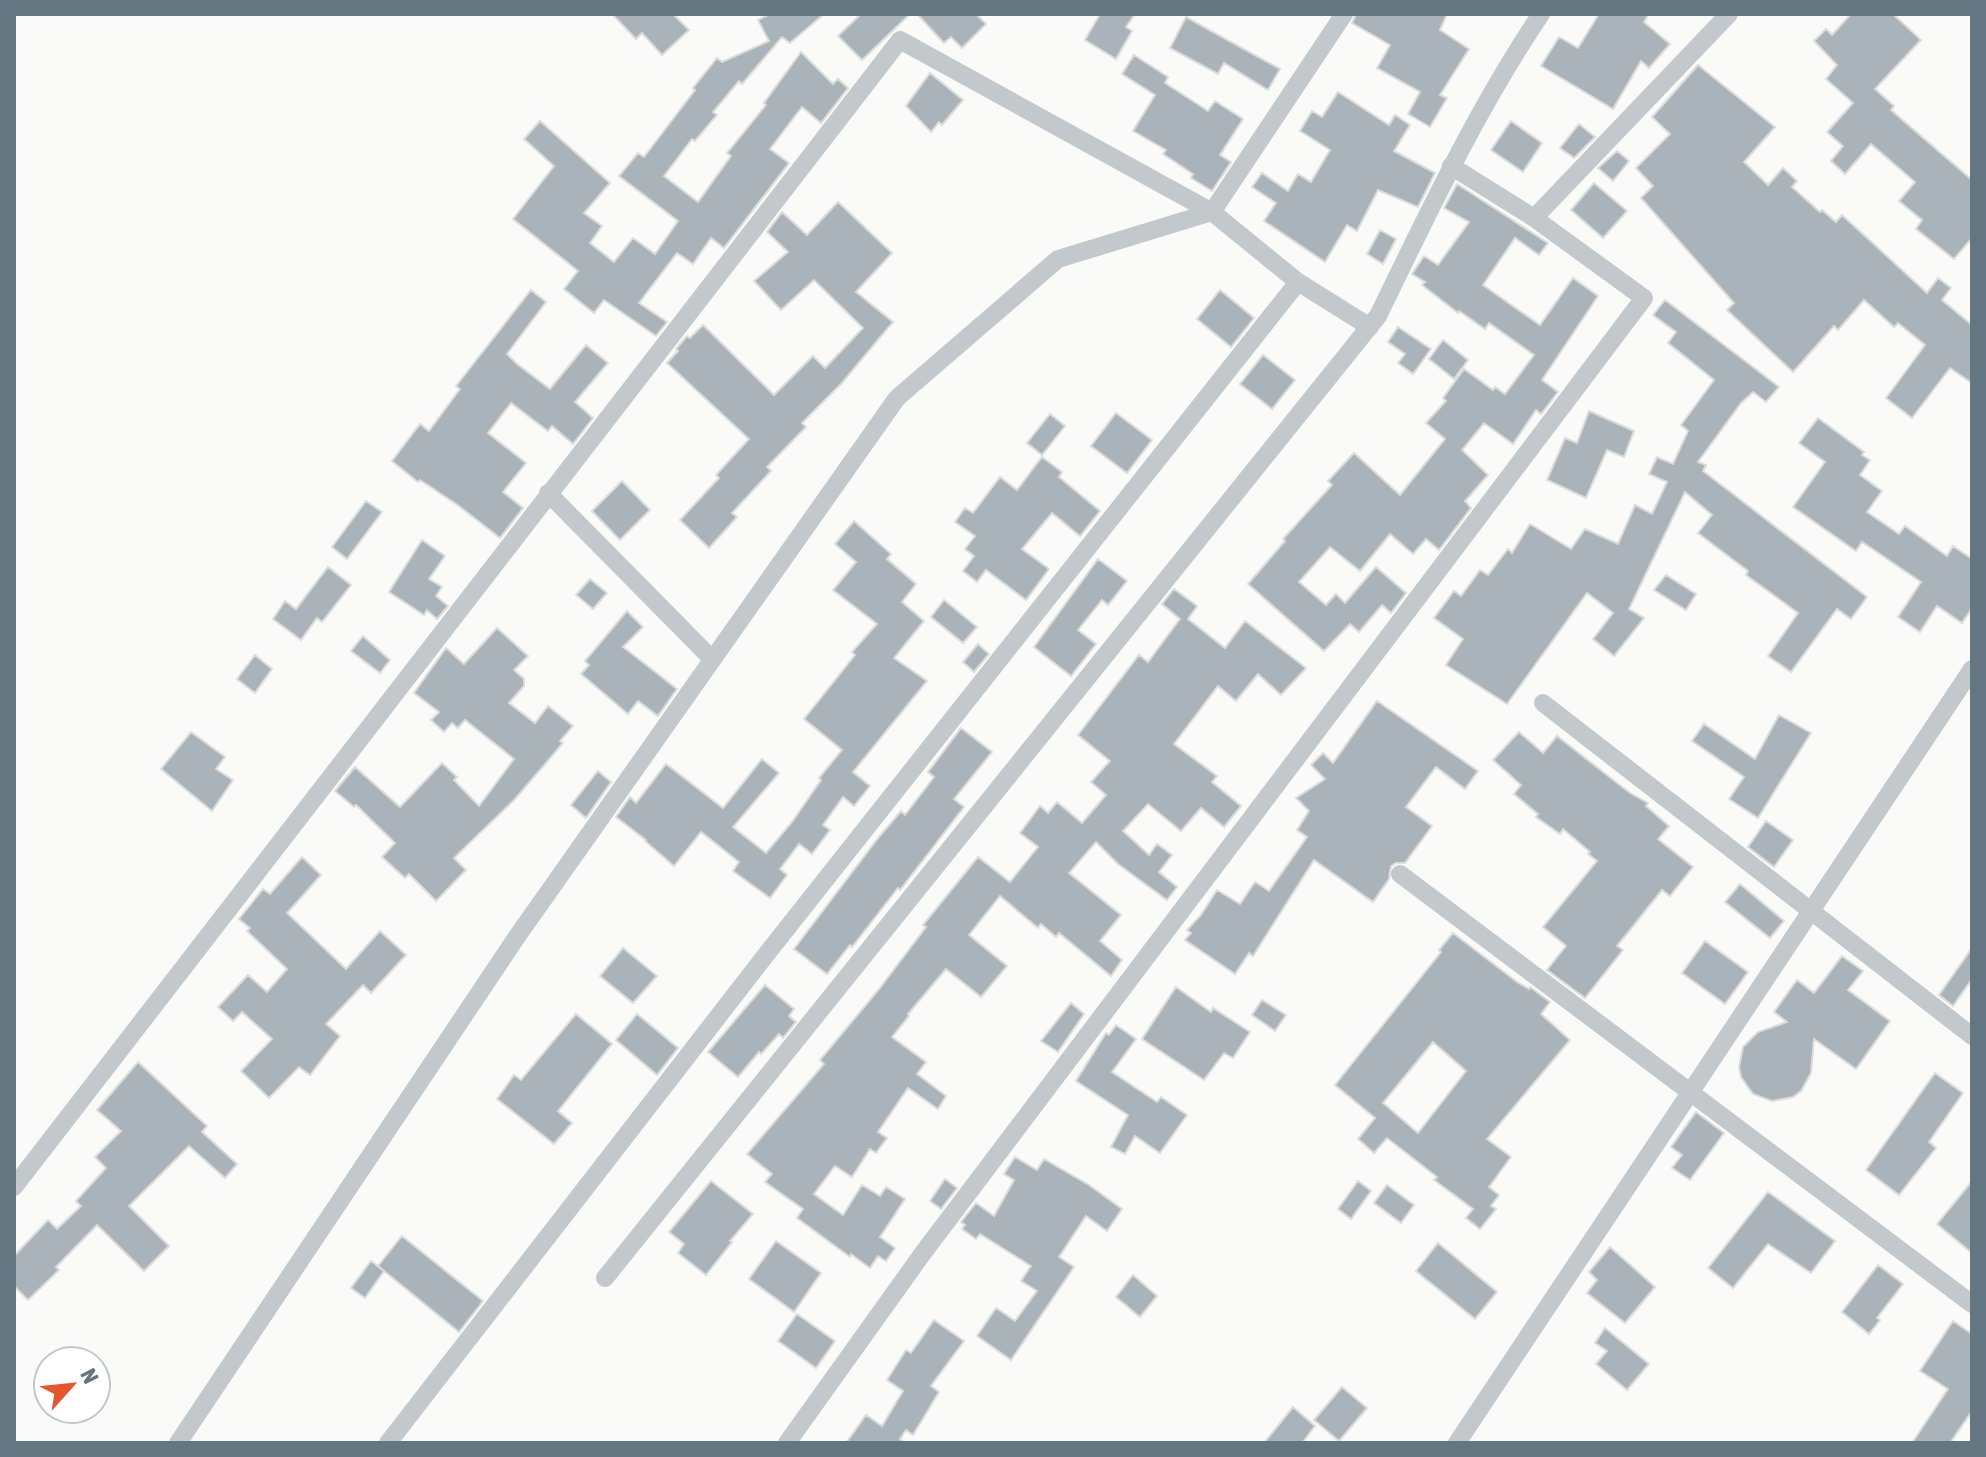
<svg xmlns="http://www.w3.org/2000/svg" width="1986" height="1457" viewBox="0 0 1986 1457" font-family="'Asap Condensed',sans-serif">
<rect width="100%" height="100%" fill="#fafaf8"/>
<path fill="#aab3b9" stroke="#dcdcda" stroke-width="2" fill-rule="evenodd" d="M612,14H673L689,30L662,55L642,33L636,39Z
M770,14H824L790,43L782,37L742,84L739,81L713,112L717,115L695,141L692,139L664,176L698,202L731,156L727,153L766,105L764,103L801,52L833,84L838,79L848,88L821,123L802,107L770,149L789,163L724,248L711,238L693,264L677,253L639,303L667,322L656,336L604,300L594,313L564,289L578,271L513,219L554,166L524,139L540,121L610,183L584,213L602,226L590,243L614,262L633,238L655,254L678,221L619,176L638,153L644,157L695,90L693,88L717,58L722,62L769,41L758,20Z
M861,14H910L862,60L838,36Z
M917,14H976L986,24L962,48L951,37L944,43Z
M1100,14H1135L1126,27L1132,31L1116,59L1085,40Z
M1356,14H1447L1440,30L1469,49L1440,95L1447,98L1430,127L1408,114L1420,92L1377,68L1390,45L1352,23Z
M1599,14H1649L1644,22L1670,44L1649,68L1641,61L1613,109L1541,66L1559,37L1578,48Z
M1851,14H1893L1921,40L1875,89L1894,106L1891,110L1972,180V238L1954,259L1916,229L1922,220L1899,201L1915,182L1871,144L1845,174L1831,161L1843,146L1827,132L1853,103L1826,79L1837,65L1814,41L1826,29L1832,35Z
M1186,17L1280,69L1268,90L1224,63L1218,74L1170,48Z
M1134,55L1168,77L1165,83L1208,111L1215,101L1243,119L1220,155L1231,162L1212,191L1191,178L1193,174L1163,154L1166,150L1133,131L1155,95L1122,74Z
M1698,65L1775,127L1744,162L1768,185L1783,168L1797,181L1792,187L1820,212L1822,210L1836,222L1842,215L1927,293L1938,278L1951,288L1942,300L1972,325V383L1950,368L1912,418L1886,398L1925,345L1898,323L1894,327L1864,300L1838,330L1834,326L1793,372L1727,310L1734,303L1641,198L1653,186L1636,168L1670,134L1652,117Z
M930,73L963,100L942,125L939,122L931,132L906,106Z
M1338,92L1389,125L1395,115L1410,125L1394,151L1435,173L1418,207L1378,190L1357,231L1347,225L1325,262L1264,221L1276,203L1252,187L1262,173L1288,191L1298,174L1311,182L1330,150L1300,131L1312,111L1322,117Z
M1511,121L1542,143L1523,172L1491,150Z
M1579,124L1595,137L1574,158L1560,148Z
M1617,151L1629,161L1613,181L1598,168Z
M1594,183L1627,211L1603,238L1571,210Z
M1457,184L1548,243L1539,255L1515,238L1483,285L1540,325L1573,278L1598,296L1542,380L1558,392L1541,414L1536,410L1513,444L1484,423L1462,450L1488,475L1465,501L1471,508L1439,550L1426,539L1413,554L1390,534L1360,571L1330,547L1299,582L1326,605L1336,594L1345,603L1376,567L1406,593L1391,613L1382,605L1359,632L1350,624L1324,651L1248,584L1285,541L1283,539L1332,485L1328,481L1354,453L1400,495L1445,439L1426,423L1446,401L1443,398L1464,369L1493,390L1495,387L1505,394L1534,355L1489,323L1485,329L1459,311L1458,313L1422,285L1425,282L1412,274L1424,256L1438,265L1469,222L1444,208Z
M838,202L892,253L856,292L893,322L841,384L802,423L806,427L767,467L771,471L732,513L737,517L709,548L680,520L719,478L716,475L749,439L667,363L678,351L676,349L687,336L690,338L703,325L774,395L813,356L825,368L863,328L814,280L781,310L754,281L788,252L767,232L782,212L807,235Z
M1380,230L1396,239L1383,264L1367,254Z
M531,290L546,302L507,354L517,364L550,389L586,345L608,363L575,402L593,418L573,444L552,426L548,431L511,403L488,433L526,463L503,492L523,508L500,538L459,506L420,480L418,482L392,461L420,424L429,431L460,389L456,386Z
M1220,290L1254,318L1231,347L1197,319Z
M1665,300L1779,387L1766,402L1753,392L1741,403L1698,462L1706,465L1703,471L1867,597L1851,619L1837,609L1791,672L1768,656L1798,613L1746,575L1748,571L1698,533L1712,515L1685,492L1629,609L1644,618L1614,656L1593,639L1613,613L1587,593L1507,704L1446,665L1463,639L1434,618L1454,591L1461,596L1480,570L1488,575L1508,549L1512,553L1530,524L1571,549L1585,529L1618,544L1635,505L1652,514L1667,482L1649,474L1657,457L1673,464L1688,431L1681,425L1714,380L1668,343L1676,332L1653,315Z
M1398,327L1431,349L1413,374L1398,363L1405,354L1388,342Z
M1443,340L1468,360L1454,379L1429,359Z
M1263,355L1295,380L1272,409L1240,384Z
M1589,411L1634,431L1624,457L1607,450L1586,498L1547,480L1565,438L1577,443Z
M1116,413L1152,440L1127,473L1091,446Z
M1050,414L1065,426L1042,455L1027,443Z
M1818,418L1864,452L1862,455L1870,460L1860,475L1882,491L1867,512L1899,534L1905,526L1947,556L1953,546L1972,559V608L1962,623L1937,606L1920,632L1898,617L1921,582L1862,542L1856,551L1793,507L1825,462L1799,443Z
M1042,457L1062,472L1059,477L1100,511L1080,536L1052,513L1022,549L1049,569L1026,600L986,570L977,582L963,571L974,556L965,549L975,536L955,522L965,508L973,513L1000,477L1017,490Z
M622,481L650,510L620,540L592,511Z
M366,501L382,512L347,559L332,547Z
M854,521L891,554L887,559L916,584L902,602L924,621L894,658L927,681L853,772L870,786L854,806L843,797L823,825L830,830L812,854L799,844L780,869L787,875L770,898L733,871L739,862L701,832L674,866L645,841L646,840L616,817L630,797L636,803L666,764L723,808L762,759L779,773L733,827L766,853L792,822L821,780L819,778L842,750L804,719L855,655L852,652L877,624L833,590L856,562L835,544Z
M422,540L445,556L429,579L442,587L436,596L448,606L437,619L427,610L424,615L389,592Z
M1098,559L1127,581L1108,605L1102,600L1078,630L1096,644L1071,676L1034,647Z
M328,567L351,585L322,622L317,618L301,640L273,619L285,601L296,609Z
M1666,575L1696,594L1686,610L1654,590Z
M590,579L607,593L593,609L576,595Z
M1174,589L1197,606L1188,619L1225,648L1245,621L1306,668L1281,695L1258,674L1236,701L1218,686L1174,744L1217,776L1212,782L1241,806L1224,827L1201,808L1181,831L1148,804L1123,831L1149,855L1157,844L1172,855L1159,872L1177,887L1167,900L1118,864L1096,842L1069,873L1121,915L1100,941L1122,960L1111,976L1059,933L1056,937L1041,924L1038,928L1000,896L969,935L1007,966L981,997L946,969L908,1014L909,1016L892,1037L926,1062L917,1074L946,1096L938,1109L908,1088L878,1132L887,1138L876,1153L870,1149L852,1177L835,1166L814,1194L843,1215L862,1185L880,1196L886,1187L905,1199L880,1237L895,1248L886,1261L878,1256L870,1268L851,1254L850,1257L797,1218L803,1209L765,1182L772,1174L747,1154L824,1064L820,1060L880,988L926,927L923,925L978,857L1010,882L1038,847L1020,833L1040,806L1048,813L1057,802L1082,823L1106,795L1091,782L1110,761L1078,735L1139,655L1148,662L1180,619L1162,604Z
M944,600L977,627L963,643L931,617Z
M627,611L643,627L623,647L677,689L658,716L638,701L628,714L581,674L589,665L585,661Z
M497,628L528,656L514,670L524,679V686L509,703L535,723L548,706L573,726L560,741L563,743L515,799L454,858L466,870L436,901L409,874L405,878L382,857L395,843L356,805L354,807L335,791L355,767L400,807L442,763L457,777L454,780L479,806L514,759L465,720L458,728L452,723L444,732L431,720L439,712L414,693L446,648L464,664Z
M363,636L390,660L380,673L351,651Z
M978,644L989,654L974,672L963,662Z
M255,655L272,669L255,693L237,679Z
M1377,701L1478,771L1465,789L1436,767L1406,807L1432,826L1405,863H1396L1391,866L1389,879L1373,902L1314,860L1253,956L1249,953L1235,974L1185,940L1191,933L1187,930L1201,915L1217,890L1240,904L1255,882L1269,891L1307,837L1297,830L1309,811L1296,798L1325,779L1311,765L1323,753L1333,763Z
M1779,715L1811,733L1758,818L1729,799L1744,777L1692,741L1704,724L1755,759Z
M961,728L992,752L954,799L964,807L900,890L898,888L852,947L850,945L827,974L794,949L879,837L901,811L905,815L934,777L928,772Z
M191,732L225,757L216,769L233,780L212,811L161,769Z
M1519,732L1543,753L1557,736L1630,793L1648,803L1646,806L1669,826L1658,839L1693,867L1670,896L1662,890L1617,946L1623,950L1585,998L1547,970L1566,946L1543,927L1597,861L1588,854L1590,852L1563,829L1560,834L1536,817L1538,814L1514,794L1521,785L1493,760Z
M598,771L611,782L586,818L571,805Z
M1766,821L1793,840L1774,867L1748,847Z
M302,857L321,875L287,913L346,969L380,931L406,955L371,993L363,985L326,1024L340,1036L310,1075L299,1067L269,1098L241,1071L272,1039L242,1012L233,1021L218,1007L248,975L267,992L287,969L247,931L250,928L239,919L263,889L270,894Z
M1740,884L1784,921L1770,938L1725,902Z
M1453,933L1517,982L1529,989L1530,987L1550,1002L1541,1014L1570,1040L1487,1139L1511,1157L1489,1187L1499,1195L1491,1206L1496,1209L1480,1229L1466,1218L1473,1209L1434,1180L1437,1177L1387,1138L1374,1153L1358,1139L1375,1118L1335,1085L1441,952L1439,950ZM1433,1042L1466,1071L1418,1133L1383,1103Z
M1705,941L1748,972L1725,1004L1682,973Z
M623,948L657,976L633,1003L600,976Z
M1972,948V979L1953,1006L1939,995Z
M1842,956L1863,971L1848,990L1890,1021L1856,1069L1814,1039L1811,1073L1801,1091L1793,1097L1772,1101L1753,1094L1741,1077L1739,1067L1743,1047L1758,1032L1787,1022L1774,1012L1797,980L1814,993Z
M765,985L794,1009L789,1016L796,1022L783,1038L779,1034L761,1054L759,1052L738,1077L708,1052Z
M1176,987L1211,1012L1213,1008L1250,1032L1233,1058L1224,1053L1204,1080L1142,1039Z
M1262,1000L1286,1015L1275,1031L1252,1015Z
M1071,1003L1084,1014L1058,1052L1041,1041Z
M576,1014L612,1044L558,1111L572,1123L554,1144L497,1099L514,1075L521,1080Z
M637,1014L678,1048L657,1075L616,1040Z
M1116,1025L1136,1039L1112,1072L1157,1102L1161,1097L1187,1115L1160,1153L1135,1136L1125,1154L1111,1147L1128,1115L1076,1081L1106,1033L1109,1035Z
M138,1062L207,1126L202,1132L237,1164L225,1178L189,1146L129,1206L169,1246L144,1271L97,1225L56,1267L59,1270L28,1300L14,1286V1256L48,1220L57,1229L81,1206L76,1201L106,1168L95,1157L121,1131L97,1110Z
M1935,1073L1963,1093L1929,1142L1936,1148L1899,1195L1866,1170Z
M1696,1112L1724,1133L1690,1180L1672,1168L1682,1155L1671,1147Z
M1015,1157L1037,1170L1044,1159L1089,1185L1122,1209L1107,1231L1086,1216L1059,1257L1074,1267L1011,1360L977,1336L996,1308L1015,1321L1037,1291L1021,1281L1031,1266L980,1234L976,1239L962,1229L965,1225L961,1222L976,1203L994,1216L1014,1180L1004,1174Z
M945,1179L957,1188L941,1209L930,1201Z
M711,1181L753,1214L730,1241L732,1242L706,1275L678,1253L684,1244L669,1232Z
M1358,1181L1371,1191L1351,1219L1338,1209Z
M1972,1181V1253L1937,1224Z
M1387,1185L1414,1205L1401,1223L1374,1203Z
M1768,1192L1835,1241L1811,1273L1768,1244L1733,1288L1708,1268Z
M402,1236L483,1301L459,1332L378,1266Z
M776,1241L821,1273L794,1312L749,1279Z
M1438,1243L1497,1292L1475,1319L1416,1271Z
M1610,1247L1655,1287L1625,1323L1587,1293L1597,1280L1589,1272Z
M371,1261L384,1271L365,1298L351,1288Z
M1878,1265L1903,1284L1877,1318L1880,1320L1869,1334L1842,1312Z
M1133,1275L1157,1296L1140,1317L1116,1297Z
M797,1314L835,1341L816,1368L778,1341Z
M934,1320L964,1341L931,1386L939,1392L913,1435L906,1430L900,1439L905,1443H846L866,1415L882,1426L903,1391L887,1380L906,1350L911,1353Z
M1953,1321L1972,1334V1411L1950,1443H1912L1948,1389L1920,1371Z
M1605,1328L1649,1364L1627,1390L1596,1364L1607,1351L1595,1343Z
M1342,1387L1367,1408L1339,1441L1314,1420Z
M1293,1407L1315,1426L1302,1443H1264Z"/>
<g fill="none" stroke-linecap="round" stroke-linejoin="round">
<path stroke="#c3c8cc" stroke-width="18" d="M1534,218L1729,14
M548,493L712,659
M1543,703L1972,1036
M1400,874L1972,1304
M14,1187L900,40L1212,212L1298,282L1370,327
M605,1278L1378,316C1428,213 1477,109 1541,14
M178,1443L516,938L897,398L1058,259L1212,212L1344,14
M388,1443L765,956L1298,282
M787,1443L923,1253L1644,298L1534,218L1451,166
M1457,1443L1972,669"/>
</g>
<rect width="1986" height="1457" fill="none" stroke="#657683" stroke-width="32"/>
<g transform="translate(72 1385) rotate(63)"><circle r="38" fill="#ffffff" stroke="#c1c8cd" stroke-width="2"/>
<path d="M0-6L14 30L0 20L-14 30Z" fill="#e4572e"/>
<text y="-12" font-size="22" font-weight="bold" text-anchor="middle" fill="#657683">N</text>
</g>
</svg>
